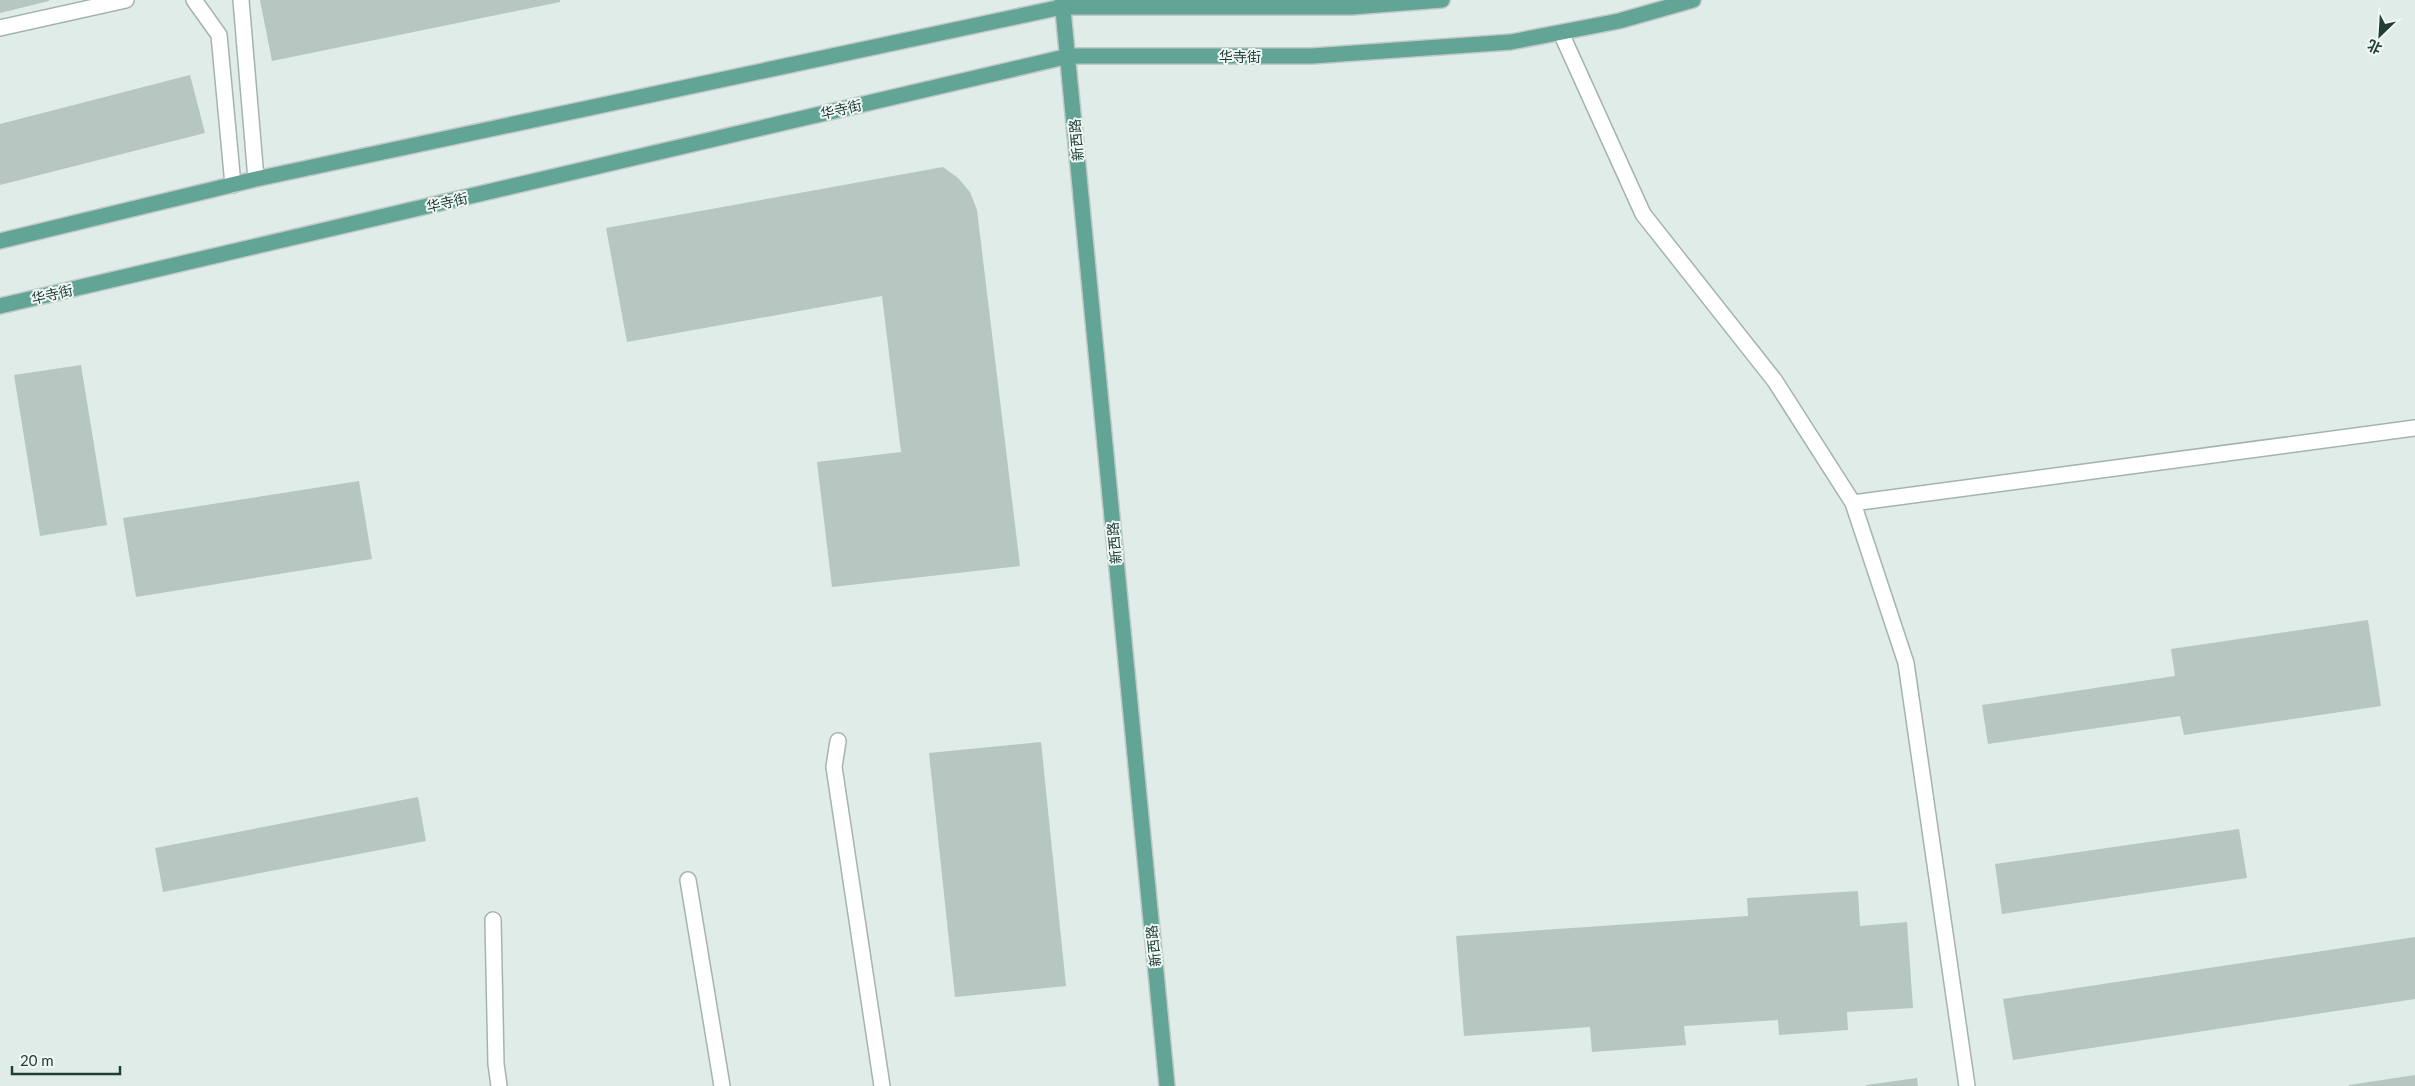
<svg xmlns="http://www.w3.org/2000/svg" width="2415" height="1086" viewBox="0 0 2415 1086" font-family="Lato,'Noto Sans SC',sans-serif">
<rect width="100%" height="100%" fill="#e0ece7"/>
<path fill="#b5c7c0" d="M0,0H49V1L0,13Z
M260,0H560V2L272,61Z
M190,75L205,133L0,185V124Z
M943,167L958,178L970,192L977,210L1020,566L832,587L817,462L901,452L882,296L627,342L606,228Z
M81,365L107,525L40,536L14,375Z
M359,481L372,559L136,597L123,518Z
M2368,620L2381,706L2184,735L2180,716L1988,744L1982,705L2175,676L2171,649Z
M1041,742L1066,986L955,997L929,753Z
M418,797L426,841L163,892L155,848Z
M2239,829L2247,878L2002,914L1995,864Z
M1858,891L1860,926L1907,922L1913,1008L1847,1012L1848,1030L1779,1035L1778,1020L1684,1026L1686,1045L1592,1052L1590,1027L1464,1036L1456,936L1748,916L1747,898Z
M2415,937V999L2013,1060L2003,999Z
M2415,1075V1086H2349V1085Z
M1917,1078L1918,1086H1866V1085Z"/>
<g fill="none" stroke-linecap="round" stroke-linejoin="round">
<defs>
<path id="minor" d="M194,0L219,35L233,185
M241,0L256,179
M0,28L126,0
M1561,33L1643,214L1775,381L1853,503L1906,663L1967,1086
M1853,503L2415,428
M838,741L834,767L882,1086
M688,880L722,1086
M493,920L496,1064L499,1086"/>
<path id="major" d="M1062,0L1167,1086
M0,241L256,179L1062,7H1352L1442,0
M0,306L1069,56H1312L1511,42L1619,21L1693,0"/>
</defs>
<use href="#minor" stroke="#a3b4ae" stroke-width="18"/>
<use href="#major" stroke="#c1c9c7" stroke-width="18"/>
<use href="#minor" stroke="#fff" stroke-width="15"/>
<use href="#major" stroke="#62a495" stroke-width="15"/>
</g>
<g text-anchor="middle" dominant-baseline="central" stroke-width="4" stroke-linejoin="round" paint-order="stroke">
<g font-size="14" fill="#203d36" stroke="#f0f8f5">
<text x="1240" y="56">华寺街</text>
<text transform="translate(841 109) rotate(-13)">华寺街</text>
<text transform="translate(1076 140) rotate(-95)">新西路</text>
<text transform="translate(447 202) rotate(-13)">华寺街</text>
<text transform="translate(52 294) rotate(-13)">华寺街</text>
<text transform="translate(1114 543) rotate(-95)">新西路</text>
<text transform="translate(1153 946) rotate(-96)">新西路</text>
</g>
</g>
<g transform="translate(2380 35) rotate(205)" stroke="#f0f8f5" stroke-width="4" paint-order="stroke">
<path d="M0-4L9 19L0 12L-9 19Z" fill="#203d36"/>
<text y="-8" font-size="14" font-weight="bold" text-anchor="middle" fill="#203d36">北</text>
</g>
<path d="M12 1066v8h108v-8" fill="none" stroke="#203d36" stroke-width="2.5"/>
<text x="20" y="1066" font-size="15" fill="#203d36" stroke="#f0f8f5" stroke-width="4" paint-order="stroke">20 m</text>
</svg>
